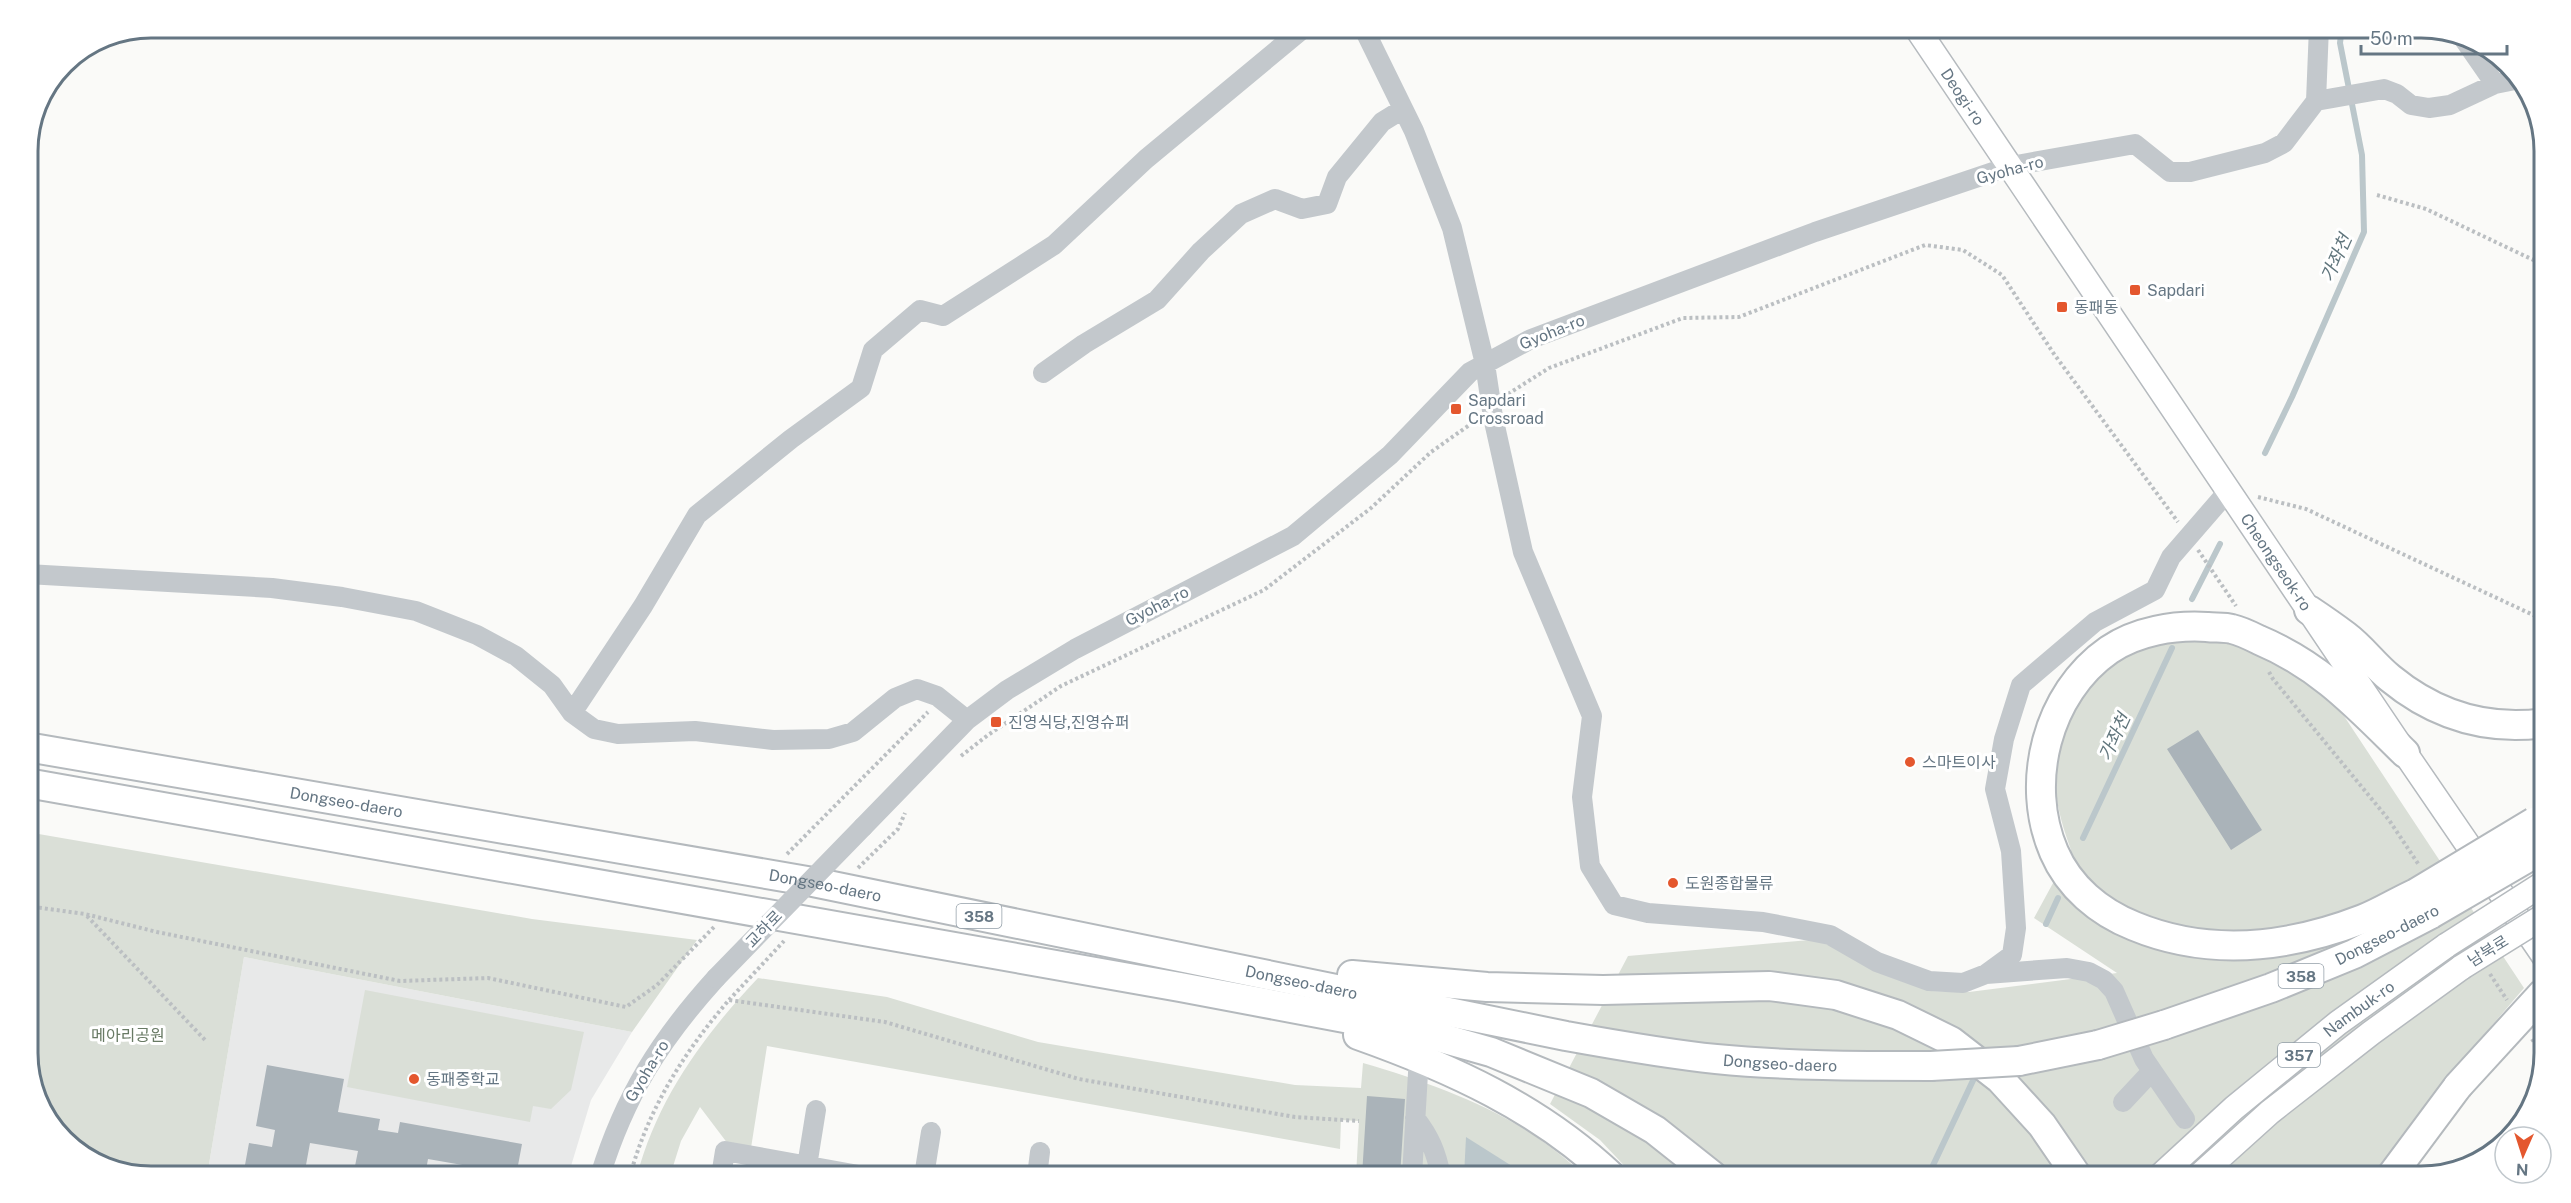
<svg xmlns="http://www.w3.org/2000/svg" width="2571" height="1203" viewBox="0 0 2571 1203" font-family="'Public Sans','Noto Sans KR',sans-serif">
<rect width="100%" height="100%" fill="#fafaf8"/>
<path fill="#e8e9e9" d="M244,957L632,1032L591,1100L568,1176H207Z"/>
<path fill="#dadfd7" d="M2188,636L2226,639L2304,673L2344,716L2524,988L2441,1085L2375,1176H1634L1600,1140L1550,1104L1628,956L1821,939L1931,991L1969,992L2117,973L2034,918L2071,850C2064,830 2057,810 2056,788C2053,727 2092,662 2151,643C2163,639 2176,639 2188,636Z
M27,832L532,919L697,940L632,1032L244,957L207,1176H150L103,1166L48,1121L27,1061Z
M758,978L887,997L1038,1042L1295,1085L1361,1088L1363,1063C1442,1086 1524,1116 1584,1176H1356L1359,1121L1341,1120L1340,1149L767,1046L751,1148L728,1144L700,1107L681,1141L670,1176H637C657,1099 704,1035 758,978Z
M365,990L584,1032L571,1090L551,1109L533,1106L530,1122L347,1087Z"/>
<path fill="#bbc7cb" d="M1466,1137L1523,1173L1527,1176H1464Z"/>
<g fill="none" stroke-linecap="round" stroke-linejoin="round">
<path stroke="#bbc7cb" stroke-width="6" d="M2265,453L2292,397L2364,232L2362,155L2340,43L2342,27
M2192,599L2220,544
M2083,838L2172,648
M2046,924L2058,898
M1928,1176L1977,1072"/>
</g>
<path fill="#aab3b9" d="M2198,730L2262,830L2231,850L2167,749Z
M267,1065L344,1079L338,1112L380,1119L378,1130L398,1133L400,1122L522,1144L516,1176H490L491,1170L428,1159L425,1176H353L358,1151L310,1143L304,1176H243L249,1143L272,1147L275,1130L256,1126Z
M1367,1096L1405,1099L1400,1176H1362Z"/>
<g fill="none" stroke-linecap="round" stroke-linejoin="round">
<defs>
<g id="major">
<path id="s1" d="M1916,27L2405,753L2544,956"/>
<path id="s2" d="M2160,1176L2234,1108L2338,1023L2447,945"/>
<path d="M2199,1176L2270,1112L2371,1033L2462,967"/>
</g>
<g id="highway">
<path d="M2309,610C2321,618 2334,627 2346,636C2362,648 2374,665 2390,678C2435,715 2486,731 2544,723"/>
<path id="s3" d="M27,747L813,882L1566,1036C1616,1045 1666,1054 1716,1059C1787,1066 1859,1066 1931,1066"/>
<path d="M2405,753C2358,707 2321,666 2259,640C2251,636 2241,631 2232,629C2224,627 2215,628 2207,627C2174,625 2137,631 2109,650C2047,693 2024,783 2054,852C2069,887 2099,912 2134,926C2209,957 2288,948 2363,919C2381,912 2398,901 2416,893"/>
<path d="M27,783L1180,987L1424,1033L1491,1052L1591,1093L1655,1130L1713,1176"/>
<path d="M1352,975L1487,987L1603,990L1769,986L1836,995L1898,1015L1951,1041L2000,1079L2042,1125L2077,1176"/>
<path d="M2164,1025L2271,988L2354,954L2431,914"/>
<path d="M1358,1035C1451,1068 1539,1108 1611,1176"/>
<path d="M2019,1061L2098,1045"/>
<path d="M2391,1176L2458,1086"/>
</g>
</defs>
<use href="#major" stroke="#b5babe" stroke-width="27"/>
<use href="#highway" stroke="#b4b9bd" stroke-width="32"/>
<path stroke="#bbbfc2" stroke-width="4" stroke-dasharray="3 3" stroke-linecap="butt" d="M2377,195L2426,209L2544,265
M1508,394L1549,368L1683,318L1739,317L1925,245L1963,250L2002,275L2054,354L2178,522
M2258,497L2306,509L2544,620
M2198,550L2236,606
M2269,672L2273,679L2389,820L2419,865
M961,756L988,735L1061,686L1264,590L1371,508L1431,452L1475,421
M787,854L928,712
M858,868L898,829L905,813
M27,906L85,914L157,932L400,981L488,978L626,1007L657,985L714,927
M87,916L206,1041
M2490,974L2507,1000
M729,1000L784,941
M2532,1039L2543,1056
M630,1176C648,1109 684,1052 729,1000L885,1022L1079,1079L1295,1117L1359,1121"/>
<path stroke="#c3c8cc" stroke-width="20" d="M1363,27L1414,131L1452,228L1485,364L1493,417L1523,552L1592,716L1582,797L1590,866L1614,905L1648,913L1763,922L1830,935L1877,962L1929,981L1963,983L1986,974L2012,955L2016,928L2011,851L1995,789L2004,739L2021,685L2095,622L2155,590L2171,557L2229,490
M2461,35L2495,84
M2316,101L2319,27
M1043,373L1084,344L1157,300L1201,251L1241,214L1275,199L1302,209L1327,204L1337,177L1382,122L1403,109
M27,574L272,588L342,597L416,611L477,635L516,656L552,685L572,713L594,729L618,734L695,731L773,740L829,739L853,732L895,698L917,689L937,696L967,720
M572,713L643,606L697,515L791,439L861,388L873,350L920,310L943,316L1054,245L1146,159L1305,27
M863,827L967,720L1007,690L1075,649L1293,536L1390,455L1470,372L1531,339L1815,232L2011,166L2135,144L2170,172H2190L2265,153L2284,143L2316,101L2384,89L2397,94L2411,105L2429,108L2450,105L2495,84L2520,79
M1986,974L2067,968L2089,972L2104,980L2114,991L2144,1059L2185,1119
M2123,1102L2152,1071
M1415,1118C1430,1137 1436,1152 1441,1176
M807,1166L816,1110
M2227,1173L2230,1176
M600,1176C625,1095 660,1040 716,978
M721,1176L725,1151L864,1176
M924,1176L931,1132
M1037,1176L1040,1152
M1412,1176L1419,1056"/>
<use href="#major" stroke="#fff" stroke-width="24"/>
<use href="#highway" stroke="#fff" stroke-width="28"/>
<defs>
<path id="major-bridge" d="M2447,945L2544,883
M2462,967L2544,916"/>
<path id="highway-bridge" d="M2416,893L2534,822
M2431,914L2544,848
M2098,1045L2164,1025
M1931,1066L2019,1061
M2458,1086L2544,992"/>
</defs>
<use href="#major-bridge" stroke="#b5babe" stroke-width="27" stroke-linecap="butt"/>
<use href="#highway-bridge" stroke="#b4b9bd" stroke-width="32" stroke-linecap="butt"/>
<path stroke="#c3c8cc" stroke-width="20" d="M716,978L863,827"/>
<use href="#major-bridge" stroke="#fff" stroke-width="24"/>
<use href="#highway-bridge" stroke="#fff" stroke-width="28"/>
</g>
<g fill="#e4572e" stroke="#fff" stroke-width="2">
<rect x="2129" y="284" width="12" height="12" rx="3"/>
<rect x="2056" y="301" width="12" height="12" rx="3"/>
<rect x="1450" y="403" width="12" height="12" rx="3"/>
<rect x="990" y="716" width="12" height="12" rx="3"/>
<circle cx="1910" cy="762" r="6"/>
<circle cx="1673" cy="883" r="6"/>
<circle cx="414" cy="1079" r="6"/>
</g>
<g text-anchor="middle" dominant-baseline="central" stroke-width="6" stroke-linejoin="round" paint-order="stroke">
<g fill="#fff" stroke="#939fa8" stroke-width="1.5">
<rect x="956.5" y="904" width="45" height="24" rx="4.5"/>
<rect x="2278.5" y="964" width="45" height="24" rx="4.5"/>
<rect x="2278" y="1043" width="42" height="24" rx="4.5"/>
</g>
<g font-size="15" font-weight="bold" fill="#657683">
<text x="979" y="916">358</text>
<text x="2301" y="976">358</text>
<text x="2299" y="1055">357</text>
</g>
<g font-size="16" fill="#657683" stroke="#fff">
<text stroke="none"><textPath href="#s1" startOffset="84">Deogi-ro</textPath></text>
<text transform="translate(2010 170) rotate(-15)">Gyoha-ro</text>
<text transform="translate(1552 332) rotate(-22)">Gyoha-ro</text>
<text stroke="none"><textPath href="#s1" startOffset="645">Cheongseok-ro</textPath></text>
<text transform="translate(1157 606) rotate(-27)">Gyoha-ro</text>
<text stroke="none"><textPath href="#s3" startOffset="324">Dongseo-daero</textPath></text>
<text stroke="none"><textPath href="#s3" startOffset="810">Dongseo-daero</textPath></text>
<text transform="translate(764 929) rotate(-46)">교하로</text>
<text transform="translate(2387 935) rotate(-27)">Dongseo-daero</text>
<text transform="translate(2488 951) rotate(-32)">남북로</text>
<text stroke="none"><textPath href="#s3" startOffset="1296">Dongseo-daero</textPath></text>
<text stroke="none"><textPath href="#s2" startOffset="260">Nambuk-ro</textPath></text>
<text stroke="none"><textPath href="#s3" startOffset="1782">Dongseo-daero</textPath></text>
<text transform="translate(647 1071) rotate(-59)">Gyoha-ro</text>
</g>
<g font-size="16" fill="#657683" stroke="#fff" text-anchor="start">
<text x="2147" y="290">Sapdari</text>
<text x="2074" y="307">동패동</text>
<text x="1468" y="400">Sapdari<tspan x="1468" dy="18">Crossroad</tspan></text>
<text x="1008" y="722">진영식당,진영슈퍼</text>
<text x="1922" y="762">스마트이사</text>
<text x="1685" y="883">도원종합물류</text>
<text x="426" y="1079">동패중학교</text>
</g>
<g font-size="16" fill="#687a64" stroke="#fff">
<text x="128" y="1035">메아리공원</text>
</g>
<g font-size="18" font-style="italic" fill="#60757c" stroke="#fff">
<text transform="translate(2336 258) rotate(-66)">가좌천</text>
<text transform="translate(2114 737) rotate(-65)">가좌천</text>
</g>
</g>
<path d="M0 0H2571V1203H0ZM151 38H2421A113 113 0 0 1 2534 151V1053A113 113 0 0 1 2421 1166H151A113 113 0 0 1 38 1053V151A113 113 0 0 1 151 38Z" fill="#fff" fill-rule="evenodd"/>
<path fill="none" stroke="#657683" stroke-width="3" d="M151 38H2421A113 113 0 0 1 2534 151V1053A113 113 0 0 1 2421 1166H151A113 113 0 0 1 38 1053V151A113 113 0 0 1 151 38Z"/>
<g transform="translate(2523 1155) rotate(183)"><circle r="28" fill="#ffffff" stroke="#c1c8cd" stroke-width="1.5"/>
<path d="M0-4.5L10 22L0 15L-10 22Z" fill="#e4572e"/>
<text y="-9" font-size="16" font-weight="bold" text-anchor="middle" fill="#657683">N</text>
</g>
<path d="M2361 45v9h146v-9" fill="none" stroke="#657683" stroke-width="3"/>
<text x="2370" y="45" font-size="18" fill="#657683" stroke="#ffffff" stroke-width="4.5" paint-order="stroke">50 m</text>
</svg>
